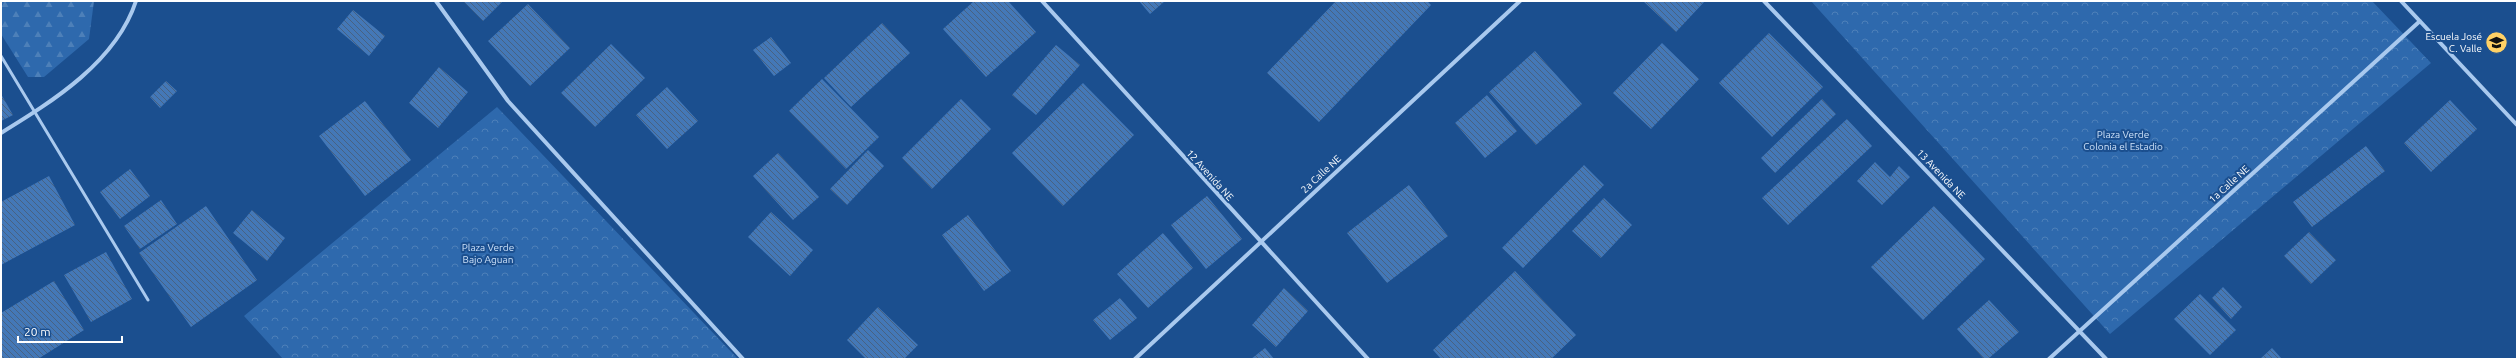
<svg xmlns="http://www.w3.org/2000/svg" width="2518" height="360" viewBox="0 0 2518 360" font-family="Ubuntu,sans-serif">
<defs>
<pattern id="forest-firs" width="22" height="20" patternUnits="userSpaceOnUse"><rect width="22" height="20" fill="#2e69ad"/><path d="M5 1l3.5 6h-7zM16 11l3.5 6h-7z" fill="#4d80b9"/></pattern>
<pattern id="park-crowns" width="20" height="18" patternUnits="userSpaceOnUse"><rect width="20" height="18" fill="#2e69ad"/><path d="M2 6a3 3 0 1 1 6 0M12 15a3 3 0 1 1 6 0" fill="none" stroke="#4d80b9"/></pattern>
<pattern id="building-back-hatch" width="6" height="6" patternUnits="userSpaceOnUse"><rect width="6" height="6" fill="#4478b7"/><path d="M-1 5l2 2M0 0l6 6M5-1l2 2" fill="none" stroke="#486282"/></pattern>
</defs>
<rect width="100%" height="100%" fill="#1b4f8f"/>
<path fill="url(#forest-firs)" d="M1,1H94L89,39L44,77H28L1,34Z"/>
<path fill="url(#park-crowns)" d="M1811,1H2372L2431,63L2110,334Z
M497,107L738,359H283L244,316Z"/>
<path fill="url(#building-back-hatch)" d="M463,1H503L483,21Z
M974,1H1008L1036,32L986,77L943,29Z
M1139,1H1165L1150,14Z
M1336,1H1427L1431,5L1319,122L1267,73Z
M1643,1H1705L1676,32Z
M528,4L570,48L530,86L488,41Z
M353,10L385,36L369,56L337,29Z
M882,23L910,53L851,107L824,78Z
M1769,33L1823,87L1772,137L1719,83Z
M771,37L791,63L774,76L753,50Z
M1662,43L1699,79L1651,129L1613,93Z
M611,44L645,78L595,127L561,93Z
M1056,45L1080,65L1036,115L1012,95Z
M1535,51L1582,104L1536,145L1489,92Z
M439,67L468,92L438,128L409,103Z
M822,79L879,137L846,169L789,111Z
M166,81L177,91L160,108L150,97Z
M1083,83L1134,135L1063,206L1012,153Z
M667,87L698,121L667,149L636,115Z
M1,94L13,115L1,121Z
M1487,95L1517,131L1485,158L1455,123Z
M961,99L991,129L932,189L902,158Z
M1822,99L1836,114L1775,173L1761,158Z
M2450,100L2477,129L2431,172L2404,143Z
M365,101L411,160L365,196L319,136Z
M1847,119L1872,146L1788,225L1762,198Z
M2366,146L2385,171L2312,227L2293,202Z
M868,150L884,166L847,205L830,189Z
M778,153L819,197L793,220L753,176Z
M1875,162L1890,177L1899,166L1910,177L1882,205L1857,181Z
M1584,165L1604,185L1523,268L1502,248Z
M130,169L150,196L120,219L100,192Z
M49,176L75,225L1,265V202Z
M1409,185L1448,236L1387,283L1347,233Z
M1207,196L1242,239L1206,269L1171,225Z
M1604,198L1632,225L1601,258L1572,231Z
M161,200L177,224L140,249L124,226Z
M206,206L257,280L191,327L139,253Z
M1934,206L1985,259L1923,320L1871,267Z
M252,210L285,238L267,261L233,233Z
M771,212L813,250L790,276L748,237Z
M968,215L1011,271L984,291L942,235Z
M2309,232L2336,260L2311,284L2284,256Z
M1163,233L1193,268L1148,308L1117,274Z
M106,252L132,299L91,322L64,275Z
M1515,271L1576,335L1551,359H1441L1433,350Z
M54,281L84,330L38,359H1V313Z
M2223,287L2242,307L2231,319L2212,298Z
M1284,288L1308,311L1276,347L1252,325Z
M2200,294L2236,330L2210,355L2174,319Z
M1120,298L1137,318L1110,340L1093,320Z
M1989,300L2019,332L1988,359H1984L1957,329Z
M878,307L918,345L904,359H866L847,340Z
M1265,348L1274,359H1251Z
M2272,348L2282,359H2260Z"/>
<g fill="none" stroke-linecap="round" stroke-linejoin="round">
<path stroke="#a9c9ee" stroke-width="3" d="M1,56L148,300"/>
<path stroke="#a9c9ee" stroke-width="4" d="M436,1L508,101L743,359
M1042,1L1368,359
M1764,1L2106,359
M2401,1L2517,125
M1,133C53,101 116,62 136,1
M1135,359L1520,1
M2049,359L2420,21"/>
</g>
<defs>
<symbol id="school-disc" viewBox="-11 -11 22 22"><circle r="9.5" fill="#ffd166" stroke="#1b4f8f"/><path d="M0-5L7-2L0 1L-7-2ZM-4 1L0 2.5L4 1V4Q0 6-4 4Z" fill="#111"/></symbol>
</defs>
<g fill-rule="evenodd">
<use href="#school-disc" x="2484" y="30" width="25" height="25"/>
</g>
<g text-anchor="middle" dominant-baseline="central" stroke-width="4" stroke-linejoin="round" paint-order="stroke">
<g font-size="10" fill="#fff" stroke="#1b4f8f" text-anchor="end">
<text x="2482" y="36">Escuela José<tspan x="2482" dy="12">C. Valle</tspan></text>
</g>
<g font-size="10" fill="#cfe3fa" stroke="#1b4f8f">
<text x="2123" y="134">Plaza Verde<tspan x="2123" dy="12">Colonia el Estadio</tspan></text>
<text x="488" y="247">Plaza Verde<tspan x="488" dy="12">Bajo Aguan</tspan></text>
</g>
<g font-size="10" fill="#fff" stroke="#1b4f8f">
<text transform="translate(1321 174) rotate(-43)">2a Calle NE</text>
<text transform="translate(1941 174) rotate(46)">13 Avenida NE</text>
<text transform="translate(1210 175) rotate(48)">12 Avenida NE</text>
<text transform="translate(2229 184) rotate(-42)">1a Calle NE</text>
</g>
</g>
<rect width="2518" height="360" fill="none" stroke="#ffffff" stroke-width="4"/>
<path d="M18 336v6h104v-6" fill="none" stroke="#ffffff" stroke-width="2"/>
<text x="24" y="336" font-size="12" fill="#ffffff" stroke="#1b4f8f" stroke-width="3" paint-order="stroke">20 m</text>
</svg>
